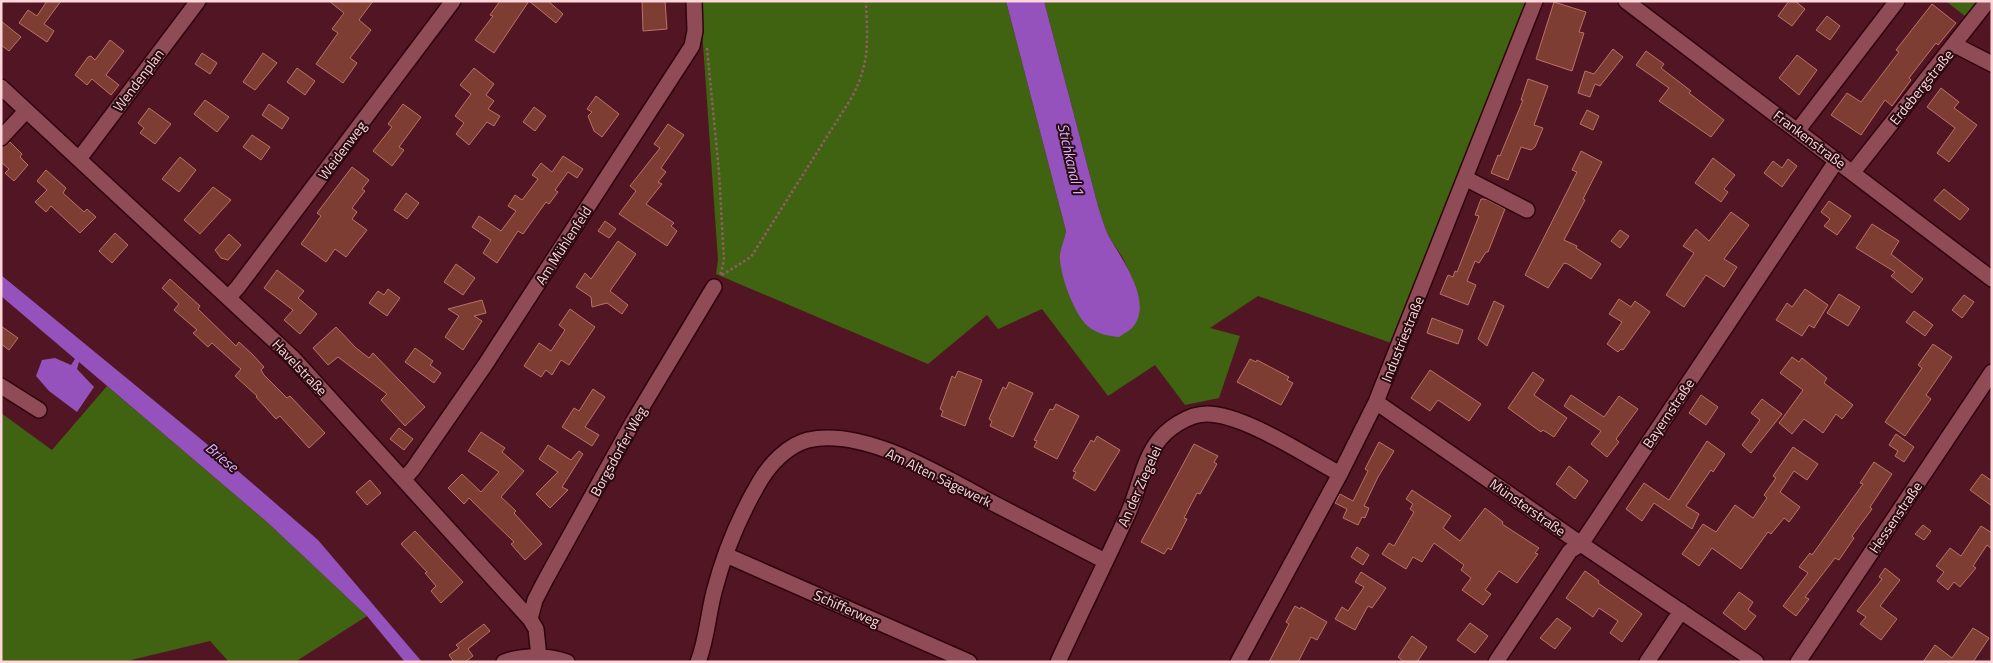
<svg xmlns="http://www.w3.org/2000/svg" width="1993" height="663" viewBox="0 0 1993 663" font-family="'Titillium Web',sans-serif">
<rect width="100%" height="100%" fill="#521523"/>
<path fill="#3f6311" d="M700,1H1006L1066,231L1064,242L1139,301L1133,280L1123,258L1107,234L1098,206L1044,1H1533L1394,344L1258,296L1210,328L1240,336L1219,398L1185,405L1155,365L1108,396L1042,309L998,329L987,315L928,364L716,274L718,260Z
M1946,1H1978L1966,17Z
M107,386L267,522L367,616L295,662H229L210,641L123,662H1V413L52,450Z"/>
<path fill="#9552bd" d="M1006,1H1044L1098,206C1101,215 1104,226 1108,235C1121,258 1155,303 1132,328C1129,331 1123,334 1119,337C1108,336 1099,334 1090,328C1075,318 1058,271 1060,254C1061,246 1065,239 1066,231Z
M1,275L202,440L318,540L422,662H405L367,616L267,522L79,362L77,369L94,387L77,412L49,391L36,376L42,360L55,358L71,365L75,359L1,296Z"/>
<path fill="#7d3d32" stroke="#b97366" d="M47,1H61L44,24L54,31L47,42L19,23L28,10L37,16Z
M329,1H373L359,20L371,30L350,58L357,63L343,83L316,64L338,33L332,29L344,13Z
M500,1H529L494,53L475,40L493,16L490,15Z
M529,1H548L563,14L556,23Z
M642,1H665L667,29L643,31Z
M1789,1H1795L1805,9L1792,26L1778,16Z
M1554,2L1586,12L1579,32L1584,33L1572,71L1536,59Z
M1932,4L1956,23L1938,45L1936,43L1909,78L1911,80L1892,106L1885,100L1861,135L1831,115L1847,93L1861,102L1899,52L1896,50Z
M1827,16L1840,26L1830,40L1816,30Z
M1,21L21,37L9,51L1,45Z
M110,40L124,51L106,75L119,85L111,95L92,79L87,85L75,75L88,57L91,56L95,60Z
M1613,49L1623,57L1600,86L1595,84L1590,97L1578,93L1585,71L1594,74Z
M1646,51L1664,64L1661,68L1691,91L1689,93L1724,120L1711,137L1659,101L1669,88L1636,65Z
M202,53L217,63L210,74L195,64Z
M263,53L277,63L255,90L243,82Z
M1797,55L1817,70L1799,95L1779,78Z
M297,68L315,81L305,95L287,82Z
M474,68L494,84L486,95L494,101L488,109L500,116L494,126L487,122L469,145L456,134L464,123L455,116L471,94L460,85Z
M1528,79L1548,86L1534,125L1543,128L1535,147L1531,150L1521,147L1508,180L1491,173L1498,155L1500,156L1523,100H1521Z
M1941,88L1959,102L1954,108L1977,125L1949,162L1937,153L1955,128L1927,107Z
M596,96L619,114L602,137L594,131L588,116L592,112L587,109Z
M205,100L229,117L217,132L194,114Z
M269,104L289,118L282,129L262,115Z
M403,104L421,117L399,147L404,150L392,166L373,151L392,127L388,124Z
M534,107L546,116L535,131L523,122Z
M149,108L171,124L155,144L140,133L144,128L138,123Z
M1587,110L1599,116L1593,130L1580,124Z
M668,124L684,135L661,168L666,172L658,182L662,184L646,204L674,223L671,226L677,231L667,246L619,214L636,191L630,186L660,148L654,144Z
M252,135L270,147L261,160L243,147Z
M10,142L22,154L20,157L28,165L14,181L5,173L9,169L1,162V147Z
M1581,151L1602,162L1583,199L1585,200L1564,240L1577,246L1576,248L1601,264L1591,279L1568,264L1564,263L1548,288L1525,275L1577,172L1572,170Z
M563,156L583,169L577,178L568,172L555,190L558,192L549,204L546,202L523,234L518,231L497,263L483,253L491,240L472,227L479,216L501,231L516,211L508,206L515,195L522,200L538,179L532,175L541,163L552,172Z
M180,157L196,170L179,192L162,179Z
M1713,158L1735,175L1724,189L1728,192L1721,202L1695,183Z
M1788,159L1797,166L1782,187L1764,173L1773,161L1782,168Z
M352,167L369,180L362,189L365,191L352,208L357,212L352,219L367,230L346,257L335,249L326,262L301,244L321,216L317,213Z
M46,170L66,188L63,193L84,212L87,209L96,217L80,233L51,206L46,212L35,202L47,190L37,181Z
M213,187L231,200L200,234L184,220Z
M1944,189L1969,209L1960,220L1934,200Z
M406,193L419,203L407,219L394,210Z
M1481,199H1486L1505,209L1488,252H1486L1479,263L1475,261L1467,281L1476,285L1468,305L1440,294L1448,275L1453,277L1455,271L1457,272L1479,216L1475,215Z
M1829,201L1851,216L1837,235L1824,226L1830,219L1821,212Z
M1731,212L1749,225L1724,259L1737,267L1724,287L1706,275L1684,307L1666,295L1694,253L1683,246L1696,229L1709,241Z
M605,221L616,229L609,238L598,231Z
M1872,224L1899,241L1891,254L1923,279L1912,293L1891,276L1895,272L1856,248Z
M1620,230L1629,236L1620,248L1611,241Z
M115,233L128,245L112,263L99,251Z
M229,234L241,245L228,260L221,258L215,250Z
M618,241L636,254L610,291L628,305L622,314L607,303L592,307L591,297L576,287L585,273L591,279Z
M456,264L475,278L463,295L444,282Z
M277,270L304,291L298,298L317,314L300,334L284,320L293,310L264,288Z
M170,279L200,306L198,309L236,346L239,342L252,354L264,367L261,370L264,375L287,398L290,396L325,433L309,448L280,416L276,419L256,397L257,396L235,376L241,369L212,343L208,347L193,333L197,330L174,310L179,304L162,288Z
M388,289L400,298L387,316L369,303L378,291L384,295Z
M1805,289L1828,305L1814,328L1809,325L1802,336L1776,320L1787,303L1792,307Z
M1839,294L1860,307L1848,326L1827,313Z
M1964,295L1974,302L1962,318L1952,310Z
M1619,299L1631,307L1635,301L1650,312L1623,350L1621,349L1618,352L1607,344L1622,322L1609,314Z
M482,300L486,313L474,316L482,321L463,350L445,337L459,316L448,309Z
M1494,301L1504,306L1487,346L1478,339Z
M570,309L595,327L569,365L561,360L552,375L546,370L541,377L524,366L539,343L551,351L565,330L559,325Z
M1914,311L1933,325L1925,336L1906,322Z
M1432,318L1463,330L1458,344L1427,333Z
M1,326L18,338L9,350L1,344Z
M336,327L356,348L369,358L373,353L425,407L405,426L381,400L387,394L338,357L328,365L313,348Z
M1933,344L1952,357L1926,395L1931,399L1905,436L1885,422L1922,368L1918,365Z
M415,348L433,361L430,365L441,373L434,383L405,362Z
M1792,357L1799,362L1802,358L1827,378L1824,383L1853,405L1842,419L1836,414L1823,433L1804,419L1792,434L1779,423L1803,390L1780,373Z
M1250,359L1256,362L1257,360L1289,377L1287,380L1293,383L1281,405L1237,382Z
M1430,370L1481,404L1469,421L1438,400L1430,411L1411,398Z
M958,371L982,380L965,426L941,416L943,411L940,409L952,376L955,378Z
M1533,372L1544,380L1534,395L1567,418L1554,437L1543,430L1541,432L1508,408Z
M1009,382L1033,393L1013,437L990,426L992,421L989,419L1003,387L1006,389Z
M593,389L605,397L585,427L599,435L592,446L562,427L574,408L579,411Z
M1571,395L1604,417L1619,396L1638,409L1616,439L1619,442L1607,457L1591,444L1601,431L1564,406Z
M1701,395L1718,407L1706,425L1689,413Z
M1762,399L1782,414L1751,453L1742,445L1760,420L1751,413Z
M1056,404L1079,416L1057,459L1034,447L1037,441L1034,440L1050,409L1053,410Z
M399,428L413,439L404,450L390,439Z
M481,432L505,448L502,452L524,471L501,497L516,511L514,513L542,544L525,560L511,544L514,542L469,498L464,504L448,488L462,474L481,492L499,472L468,451Z
M1896,434L1914,447L1904,462L1895,456L1898,451L1889,445Z
M1097,436L1120,450L1095,491L1073,478L1076,472L1073,471L1091,440L1094,442Z
M1707,441L1725,454L1713,472L1711,470L1686,506L1699,514L1692,529L1654,503L1642,521L1626,509L1644,483L1669,500Z
M1379,442L1394,451L1378,477L1364,506L1369,508L1365,518L1362,517L1358,525L1343,518L1347,509L1335,503L1340,494L1353,501L1368,471L1365,469Z
M1194,444L1218,456L1214,462L1217,464L1200,494L1197,493L1184,518L1187,519L1171,550L1168,548L1164,554L1141,542Z
M548,445L571,460L579,451L583,454L562,487L568,490L550,508L536,494L558,472L539,459Z
M1793,447L1818,464L1807,480L1794,471L1780,492L1800,507L1789,522L1784,518L1771,534L1768,532L1741,569L1712,548L1699,566L1682,554L1703,524L1716,532L1735,505L1753,518L1767,498L1764,495L1776,478L1773,476Z
M1874,462L1892,474L1870,507L1872,509L1852,536L1854,538L1839,560L1835,558L1805,597L1809,599L1796,616L1783,606L1808,573L1799,567L1810,553L1812,555L1863,484L1860,483Z
M1569,466L1588,481L1575,499L1556,484Z
M1982,474L1992,481V506L1970,490Z
M370,480L381,493L367,505L356,492Z
M1412,490L1451,516L1443,528L1460,541L1485,508L1503,522L1502,524L1539,548L1535,553L1538,554L1517,583L1499,571L1485,590L1491,594L1483,605L1462,590L1471,578L1461,570L1464,565L1434,543L1422,562L1413,557L1406,569L1382,554L1389,543L1394,546L1414,512L1410,509L1413,504L1406,499Z
M1923,525L1931,531L1924,540L1915,534Z
M1981,526L1992,533V549L1987,545L1973,566L1976,568L1960,587L1954,582L1948,590L1937,581L1944,572L1936,566L1950,548L1961,556Z
M415,531L463,582L441,603L431,591L436,586L425,573L427,572L401,544Z
M1357,547L1369,555L1363,565L1351,557Z
M1885,568L1900,580L1880,606L1897,619L1881,640L1860,624L1866,617L1857,611L1882,579L1879,577Z
M1585,571L1599,581L1598,583L1642,614L1622,642L1610,633L1618,621L1599,608L1593,617L1566,598Z
M1361,572L1386,588L1372,608L1368,606L1355,630L1335,619L1342,607L1348,611L1364,587L1355,582Z
M1739,592L1753,602L1748,610L1756,616L1745,630L1723,613Z
M1295,606L1300,609L1301,607L1327,622L1317,640L1311,637L1298,662H1269L1289,624L1286,622Z
M1557,618L1571,628L1555,649L1540,638Z
M1470,623L1488,636L1475,653L1457,640Z
M484,624L490,631L468,649L473,656L465,662H454L449,655L459,648L456,645Z
M1973,628L1989,638L1973,662H1923L1935,645L1952,658Z
M1412,636L1427,647L1417,662H1404L1398,657Z"/>
<g fill="none" stroke-linecap="round" stroke-linejoin="round">
<defs>
<path id="minor" d="M1626,1L1992,279
M1955,45L1992,64
M1,87L293,358L530,619L536,629L539,657
M1798,130L1897,1
M1,138L26,111
M79,159L198,1
M1853,172L1988,1
M1465,178L1527,210
M229,297L238,287L453,1
M1,386L39,410
M1376,402L1581,544L1756,662
M404,479L413,469L485,365L692,46L695,31L694,1
M726,555L969,662
M530,619L535,600L547,577L633,422L714,287
M504,662C523,655 548,655 567,662
M698,662C707,639 708,615 714,592C724,553 740,515 760,481C770,464 788,445 808,440C865,427 942,476 991,502C1029,522 1067,541 1105,561
M1058,662C1080,614 1104,566 1126,518C1138,494 1141,466 1156,444C1166,429 1188,414 1207,414C1244,414 1306,456 1340,474
M1238,662L1340,474L1376,402L1535,1
M1496,662L1570,551L1581,544L1837,160
M1647,662L1681,611
M1798,662L1992,372"/>
</defs>
<use href="#minor" stroke="#30030e" stroke-width="18"/>
<path stroke="#935d67" stroke-width="2.5" stroke-dasharray="2.5 2.5" stroke-linecap="butt" d="M707,48L719,172L724,261L720,276
M722,275L751,257L852,97C871,60 867,41 866,1"/>
<use href="#minor" stroke="#8f4c56" stroke-width="15"/>
</g>
<g text-anchor="middle" dominant-baseline="central" stroke-width="4" stroke-linejoin="round" paint-order="stroke">
<g font-size="14" fill="#ffd6da" stroke="#270c11">
<text transform="translate(138 80) rotate(-53)">Wendenplan</text>
<text transform="translate(1921 87) rotate(-51)">Erdebergstraße</text>
<text transform="translate(1810 139) rotate(37)">Frankenstraße</text>
<text transform="translate(342 150) rotate(-53)">Weidenweg</text>
<text transform="translate(563 245) rotate(-57)">Am Mühlenfeld</text>
<text transform="translate(1402 339) rotate(-68)">Industriestraße</text>
<text transform="translate(300 367) rotate(46)">Havelstraße</text>
<text transform="translate(1668 413) rotate(-56)">Bayernstraße</text>
<text transform="translate(618 451) rotate(-61)">Borgsdorfer Weg</text>
<text transform="translate(939 477) rotate(26)">Am Alten Sägewerk</text>
<text transform="translate(1139 486) rotate(-66)">An der Ziegelei</text>
<text transform="translate(1528 507) rotate(35)">Münsterstraße</text>
<text transform="translate(1895 517) rotate(-56)">Hessenstraße</text>
<text transform="translate(847 608) rotate(24)">Schifferweg</text>
</g>
<g font-size="15" font-style="italic" fill="#deaffe" stroke="#270c11">
<text transform="translate(1071 159) rotate(77)">Stichkanal 1</text>
<text transform="translate(222 457) rotate(40)">Briese</text>
</g>
</g>
<rect width="1993" height="663" fill="none" stroke="#ffd6da" stroke-width="5"/>
</svg>
